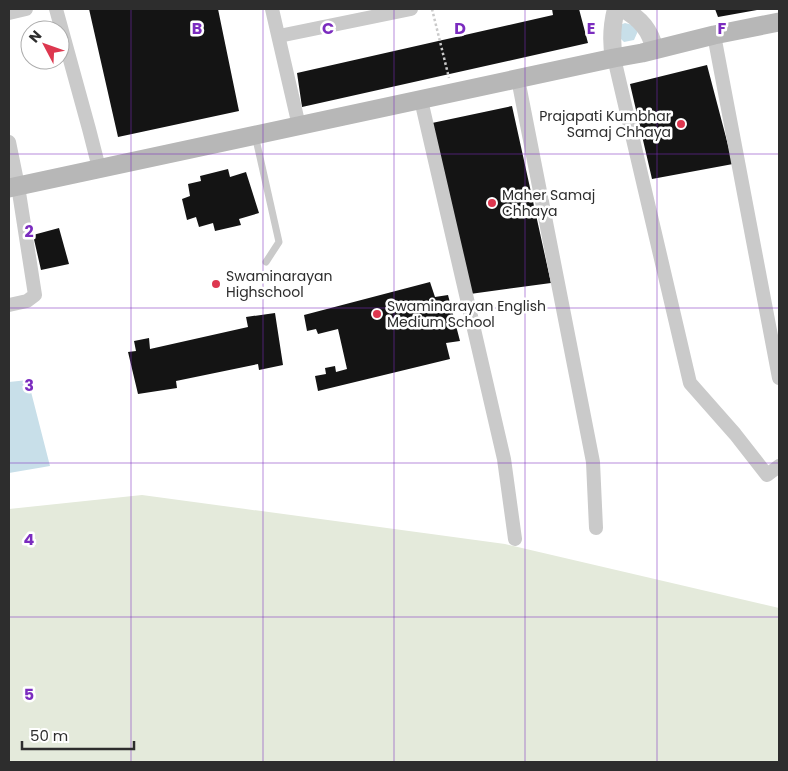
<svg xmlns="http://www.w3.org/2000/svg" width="788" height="771" viewBox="0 0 788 771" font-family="Poppins,sans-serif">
<rect width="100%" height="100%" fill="#fff"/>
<path fill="#e4eadb" d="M142,495L505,544L779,608V762H9V509Z"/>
<path fill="#c8dfe9" d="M625,23L633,25L638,31L634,40L624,42L616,34L620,25Z
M28,380L50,466L9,473V382Z"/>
<path fill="#141414" d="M89,9H218L239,111L118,137Z
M552,9H579L588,43L302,107L297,73L553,15Z
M715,9H757V10L718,17Z
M707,65L733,164L652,179L630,84Z
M512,106L551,283L470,294L432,123Z
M228,169L230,177L246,172L259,213L239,219L241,225L215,231L213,223L199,227L196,217L187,220L182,199L190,196L188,184L201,181L200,176Z
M59,228L69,264L41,270L33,235Z
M430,282L435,297L448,295L460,341L446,343L450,359L318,391L315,376L326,374L325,368L335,366L336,372L347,369L338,329L318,334L316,329L307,331L304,315Z
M275,313L283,365L259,370L258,364L176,381L177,388L138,394L128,352L136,351L134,341L149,338L150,349L248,327L246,317Z"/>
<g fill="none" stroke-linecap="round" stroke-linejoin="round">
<path stroke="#cacaca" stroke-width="2.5" stroke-dasharray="2.5 2.5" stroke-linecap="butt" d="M432,9L449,78"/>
<path stroke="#cacaca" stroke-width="7" d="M255,135L279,242L266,262"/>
<path stroke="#cacaca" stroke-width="14" d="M56,9L89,129L99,168
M272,9L299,126
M9,13L26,9
M714,35L779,378
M279,36L411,9
M614,58L690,383L735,434L767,475L779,466
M518,79L593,462L596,528
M421,100L504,459L515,539
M9,142L18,186L35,295L27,301L9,305"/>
<path stroke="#cacaca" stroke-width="18" d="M623,9C641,19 650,30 655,50
M614,58C611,42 612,25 616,9"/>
<path stroke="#b7b7b7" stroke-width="19" d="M9,188L614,58L642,53L714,35L779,22"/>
</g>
<path fill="none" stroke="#7b2cbf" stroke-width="1" stroke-opacity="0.55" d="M131,9V762M263,9V762M394,9V762M525,9V762M657,9V762M9,154H779M9,308H779M9,463H779M9,617H779"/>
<g fill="#dd374f" stroke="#fff" stroke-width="2">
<circle cx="681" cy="124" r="5"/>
<circle cx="492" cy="203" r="5"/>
<circle cx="216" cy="284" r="5"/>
<circle cx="377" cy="314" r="5"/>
</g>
<g text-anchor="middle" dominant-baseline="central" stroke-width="5" stroke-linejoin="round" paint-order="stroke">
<g font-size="14" fill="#2d2d2d" stroke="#fff" text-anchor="start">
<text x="671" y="116" text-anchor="end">Prajapati Kumbhar<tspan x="671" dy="16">Samaj Chhaya</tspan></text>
<text x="502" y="195">Maher Samaj<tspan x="502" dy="16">Chhaya</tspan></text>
<text x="226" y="276">Swaminarayan<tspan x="226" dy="16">Highschool</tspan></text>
<text x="387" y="306">Swaminarayan English<tspan x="387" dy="16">Medium School</tspan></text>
</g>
</g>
<g font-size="16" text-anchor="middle" font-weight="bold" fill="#7b2cbf" stroke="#fff" stroke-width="5" stroke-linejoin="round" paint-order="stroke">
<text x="197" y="34">B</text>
<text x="328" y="34">C</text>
<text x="460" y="34">D</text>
<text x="591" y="34">E</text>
<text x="722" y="34">F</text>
<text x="29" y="237">2</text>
<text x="29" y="391">3</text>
<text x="29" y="545">4</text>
<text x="29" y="700">5</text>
</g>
<rect width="788" height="771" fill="none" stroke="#2d2d2d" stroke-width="20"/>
<g transform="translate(45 45) rotate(311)"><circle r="24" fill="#ffffff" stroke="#ababab"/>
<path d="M0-4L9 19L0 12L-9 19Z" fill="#dd374f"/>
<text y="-8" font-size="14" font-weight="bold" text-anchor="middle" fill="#2d2d2d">N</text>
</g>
<path d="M22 741v8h112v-8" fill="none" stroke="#2d2d2d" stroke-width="2.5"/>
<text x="30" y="741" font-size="15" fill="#2d2d2d" stroke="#ffffff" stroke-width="4" paint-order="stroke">50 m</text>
</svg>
